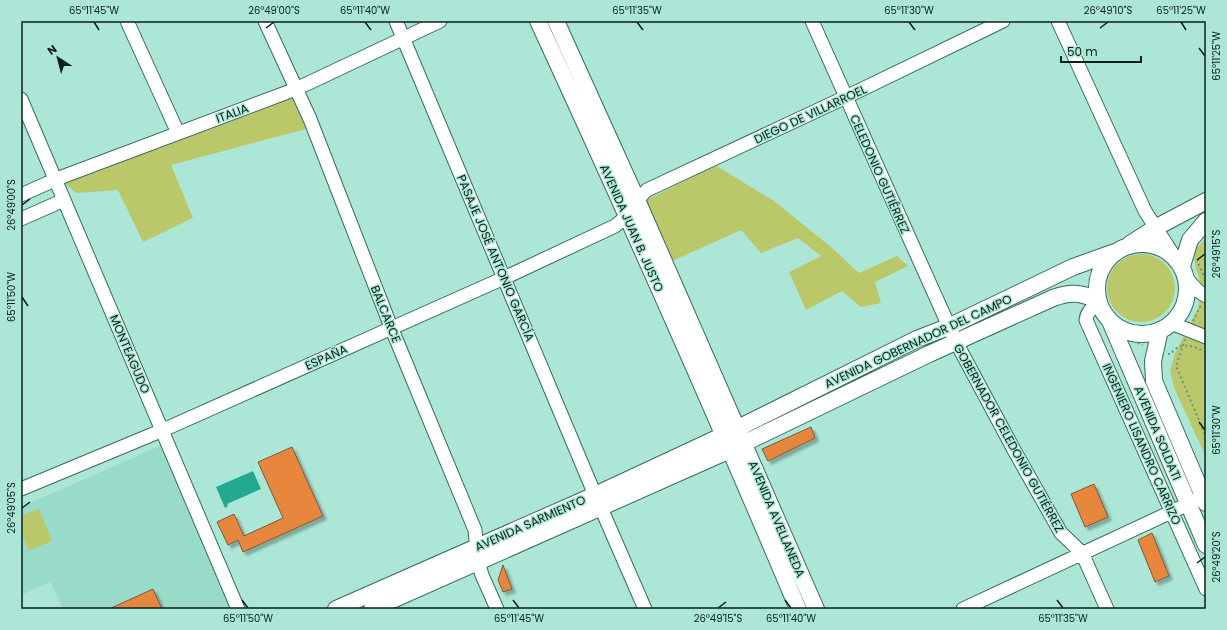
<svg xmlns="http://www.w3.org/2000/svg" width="1227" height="630" viewBox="0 0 1227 630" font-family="Poppins,sans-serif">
<defs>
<filter id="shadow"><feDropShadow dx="3.5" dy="3.5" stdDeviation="1" flood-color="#0004"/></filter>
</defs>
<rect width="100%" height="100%" fill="#ace6d6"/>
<path fill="#99dbc9" d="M162,445L234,609H63L51,582L21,595V507Z"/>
<path fill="#bbc86a" d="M295,97L306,129L171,165L193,218L143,242L118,190L76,193L59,178Z
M715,165L774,201L831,247L859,273L897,256L908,266L875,282L881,303L861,307L842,291L806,310L789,272L821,256L798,238L761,253L741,230L670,262L643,202Z
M1206,238V457L1175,390L1170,371L1175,353L1198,308L1202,287L1196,269L1193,252Z
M1107 288a34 34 0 1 1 68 0a34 34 0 1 1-68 0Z
M39,509L52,541L29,551L21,533V516Z"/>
<path fill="#22a98f" d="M253,471L261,489L227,504L228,506L225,508L216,487Z"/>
<path fill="#e6873c" stroke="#7d583e" filter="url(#shadow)" d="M811,427L815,438L768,461L762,449Z
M292,447L323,516L243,552L238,540L228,545L217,522L234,514L244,536L283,518L258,462Z
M1094,484L1108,517L1085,527L1071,494Z
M1152,533L1169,576L1155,582L1138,540Z
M503,565L512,589L503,592L498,580Z
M153,589L162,609H109Z"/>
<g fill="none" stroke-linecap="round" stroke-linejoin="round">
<defs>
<path id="minor" d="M127,21L178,133
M265,21L310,119L391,327L475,530L478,562L482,575L497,609
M396,21L595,495
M812,21L956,342L1014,450L1061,533L1082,553L1107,609
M1058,21L1145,211L1174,256
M21,99L238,609
M21,195L59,178L296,89L440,21
M21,219L64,200
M1187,279L1198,291L1206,296
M1099,302C1093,308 1087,311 1086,320L1206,589
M1171,323L1206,337
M21,489L163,430L504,278L615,226L626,217L637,200L647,190L846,97L1003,21
M601,508L645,609
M963,609L1197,500"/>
<path id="major" d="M538,21C628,216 715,412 798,609
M556,21L637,200L816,609
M1097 289a45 45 0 1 1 90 0a45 45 0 1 1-90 0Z
M1130,244L1155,228L1206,201
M1182,266L1190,240L1206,221
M1110,321L1206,545
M1160,330L1153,361L1154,381L1206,503
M336,609L595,495L724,435L917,339L948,327L1073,267L1115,252
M372,609L730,450L929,354L1053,298C1071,291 1081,293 1098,300"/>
</defs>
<use href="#minor" stroke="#356c5e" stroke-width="15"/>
<use href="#major" stroke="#356c5e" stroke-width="18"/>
<path stroke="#689387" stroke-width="2" stroke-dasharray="2 3" stroke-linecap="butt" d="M1198,259V263L1206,280
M1193,321L1201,305
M1185,339L1176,366L1206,437
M1133,341L1143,345
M1168,354H1171C1179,341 1195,345 1206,353"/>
<use href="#minor" stroke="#fff" stroke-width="13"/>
<use href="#major" stroke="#fff" stroke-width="16"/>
</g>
<path fill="none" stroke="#0a211b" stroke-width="1.5" d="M94,22L99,30M365,22L371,30M637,22L643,30M909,22L915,30M1181,22L1186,30M266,28L274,22M1100,28L1108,22M1199,48L1205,56M22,205L30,199M1197,260L1205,254M22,297L28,306M1199,422L1205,430M22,508L30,502M1197,563L1205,557M242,600L248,608M513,600L519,608M785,600L791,608M1057,600L1063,608M718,608L726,602"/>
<g text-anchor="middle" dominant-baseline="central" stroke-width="3" stroke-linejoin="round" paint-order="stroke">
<g font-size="12" fill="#0a211b" stroke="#ace6d6">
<text transform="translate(232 113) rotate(-20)">ITALIA</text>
<text transform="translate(810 114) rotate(-25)">DIEGO DE VILLARROEL</text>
<text transform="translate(880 174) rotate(66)">CELEDONIO GUTIÉRREZ</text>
<text transform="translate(632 228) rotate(66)">AVENIDA JUAN B. JUSTO</text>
<text transform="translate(496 258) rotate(67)">PASAJE JOSÉ ANTONIO GARCÍA</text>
<text transform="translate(386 314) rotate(68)">BALCARCE</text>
<text transform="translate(918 341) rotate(-25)">AVENIDA GOBERNADOR DEL CAMPO</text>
<text transform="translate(130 354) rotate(67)">MONTEAGUDO</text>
<text transform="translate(326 357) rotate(-24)">ESPAÑA</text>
<text transform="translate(1158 433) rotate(67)">AVENIDA SOLDATI</text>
<text transform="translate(1009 438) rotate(61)">GOBERNADOR CELEDONIO GUTIÉRREZ</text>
<text transform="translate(1142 444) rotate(66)">INGENIERO LISANDRO CARRIZO</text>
<text transform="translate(777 519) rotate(67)">AVENIDA AVELLANEDA</text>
<text transform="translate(530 523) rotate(-24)">AVENIDA SARMIENTO</text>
</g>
</g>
<rect width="1227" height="630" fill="none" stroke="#ace6d6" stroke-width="44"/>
<g transform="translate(58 58) rotate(324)" stroke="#ace6d6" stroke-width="3" paint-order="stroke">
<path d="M0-3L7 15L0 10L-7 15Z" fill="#0a211b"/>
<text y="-6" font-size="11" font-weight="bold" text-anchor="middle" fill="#0a211b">N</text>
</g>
<path d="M1061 56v6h80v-6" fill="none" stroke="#0a211b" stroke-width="2"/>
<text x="1067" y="56" font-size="12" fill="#0a211b" stroke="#ace6d6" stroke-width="3" paint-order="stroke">50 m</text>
<rect x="22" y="22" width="1183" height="586" fill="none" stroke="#0a211b" stroke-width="1.5"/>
<g font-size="10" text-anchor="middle" fill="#0a211b">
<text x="94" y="14">65°11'45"W</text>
<text x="274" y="14">26°49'00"S</text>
<text x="365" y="14">65°11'40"W</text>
<text x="637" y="14">65°11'35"W</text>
<text x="909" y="14">65°11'30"W</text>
<text x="1108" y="14">26°49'10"S</text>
<text x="1181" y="14">65°11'25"W</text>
<text transform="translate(1216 56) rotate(-90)" y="4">65°11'25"W</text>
<text transform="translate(11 205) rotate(-90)" y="4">26°49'00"S</text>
<text transform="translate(1216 254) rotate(-90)" y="4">26°49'15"S</text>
<text transform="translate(11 297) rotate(-90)" y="4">65°11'50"W</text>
<text transform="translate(1216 430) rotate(-90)" y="4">65°11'30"W</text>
<text transform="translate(11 508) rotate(-90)" y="4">26°49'05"S</text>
<text transform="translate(1216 557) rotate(-90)" y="4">26°49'20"S</text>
<text x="248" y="622">65°11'50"W</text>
<text x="519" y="622">65°11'45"W</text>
<text x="718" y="622">26°49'15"S</text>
<text x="791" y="622">65°11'40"W</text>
<text x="1063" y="622">65°11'35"W</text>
</g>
</svg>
